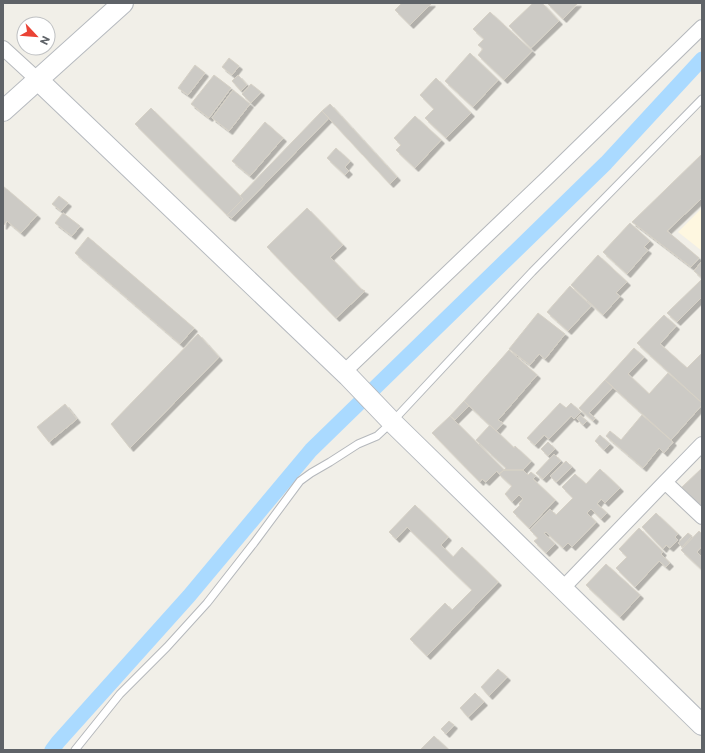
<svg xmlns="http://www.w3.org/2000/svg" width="705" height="753" viewBox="0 0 705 753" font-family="Commissioner,sans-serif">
<defs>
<filter id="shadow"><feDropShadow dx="3.5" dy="3.5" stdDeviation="0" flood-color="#0004"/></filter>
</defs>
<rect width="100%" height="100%" fill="#f1efe8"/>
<path fill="#fef7e0" d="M702,208V251L678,232Z"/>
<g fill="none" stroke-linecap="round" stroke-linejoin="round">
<path stroke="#aadaff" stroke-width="15" d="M52,750L58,742L189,596L311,450L606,163L702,59"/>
</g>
<path fill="#cccac5" stroke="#d6d1c6" filter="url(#shadow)" d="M402,3H432L410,25L395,10Z
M533,3H542L559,21L531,48L509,26Z
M547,3H578L563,19Z
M490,12L532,51L504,80L478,55L483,49L478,45L484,39L473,29Z
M470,53L498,80L473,107L445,81Z
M229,58L239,66L232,75L222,67Z
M195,65L205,73L188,95L178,88Z
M214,75L231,88L209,118L191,104Z
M238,75L247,85L241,91L232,81Z
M436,78L471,113L446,138L425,118L434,109L420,95Z
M251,84L261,92L251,103L242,94Z
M233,90L250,104L229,131L212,118Z
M330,104L397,177L390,184L322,111Z
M151,108L243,199L227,215L135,124Z
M322,111L329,118L232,218L227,215L243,199L240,196Z
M415,116L441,140L415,168L396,150L401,145L394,138Z
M265,122L283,138L250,176L232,161Z
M336,148L350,161L345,167L349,171L345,175L327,158Z
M702,154V198L667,231L699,258L691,267L632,222Z
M3,186L37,215L21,233L7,221L3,226Z
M59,196L68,203L61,211L52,204Z
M307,208L343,245L330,257L361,289L365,291L336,318L267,247Z
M63,213L80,226L72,236L55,223Z
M630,223L650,241L644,247L648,250L627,274L603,252Z
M88,237L194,328L180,344L75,253Z
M598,255L627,282L616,293L620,296L603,315L571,285Z
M702,261V278L694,271Z
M701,280L702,281V297L677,322L667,313Z
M570,286L591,306L568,331L547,312Z
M538,313L565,334L545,359L539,354L530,365L509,349Z
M664,315L676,326L660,344L687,368L702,353L701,402L637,343Z
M198,334L219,357L130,448L111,424Z
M634,348L644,357L628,374L649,394L668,373L702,403V405L671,440L605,380Z
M509,350L537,375L498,420L503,423L496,431L464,401Z
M605,380L613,387L589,413L595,418L593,421L579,408Z
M464,401L469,406L455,420L450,416Z
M560,403L566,408L571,403L581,412L574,419L571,416L549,439L544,435L535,445L527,438Z
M65,404L77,419L49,442L37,427Z
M580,415L587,421L583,425L577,419Z
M642,415L673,442L664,453L659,448L643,468L606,436L610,431L621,440Z
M450,416L504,470L499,474L497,471L486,482L482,479L480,482L432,433Z
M490,425L514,448L515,446L531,461L523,470H504L506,468L476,440Z
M600,435L610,444L604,450L595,441Z
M548,442L555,449L548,456L541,449Z
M554,454L561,461L543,479L536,473Z
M566,461L572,467L556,482L550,476Z
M702,468V507L682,487Z
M600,469L620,488L605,503L601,499L597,504L607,513L601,519L591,509L587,513L596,522L572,547L568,543L563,548L546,532L544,533L555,544L546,553L534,541L538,538L530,530L550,509L556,515L573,498L562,487L575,474L586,484Z
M504,470H523L528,475L531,472L536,476L533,479L555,500L529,528L513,512L520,505L519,504L523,499L519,495L512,502L505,494L512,486L499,474Z
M415,505L448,537L441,545L453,557L462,547L498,582L427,656L410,639L445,603L452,610L472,590L407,527L396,539L389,532Z
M656,513L678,534L675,537L678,540L670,548L666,545L663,549L642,527Z
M639,528L663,552L661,554L670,563L666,567L659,561L635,587L616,568L627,557L619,549Z
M699,531L702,534V546L697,552L701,556L702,555V568L701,569L681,550Z
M688,533L692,536L682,547L678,543Z
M606,564L640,595L620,617L586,585Z
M498,669L507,677L489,696L481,687Z
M475,693L484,702L468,717L460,708Z
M449,721L454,725L446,734L441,729Z
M434,736L449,750H420Z"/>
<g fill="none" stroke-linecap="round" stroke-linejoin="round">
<defs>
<path id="lane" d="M75,750L120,694L167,647L207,603L254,543L300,481L311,473L330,462L358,444L377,436L392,422L532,272L702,99"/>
<path id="street" d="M3,48L38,80
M344,372L547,178L702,27
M665,482L702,517
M562,589L665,482L702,444"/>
<path id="secondary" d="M38,80L348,376L394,424L702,725
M3,111L123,3"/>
</defs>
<use href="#lane" stroke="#b5b8bc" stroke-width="9"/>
<use href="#street" stroke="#b5b8bc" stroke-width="16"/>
<use href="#secondary" stroke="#b6babf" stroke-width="22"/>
<use href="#lane" stroke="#fff" stroke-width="7"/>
<use href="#street" stroke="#fff" stroke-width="14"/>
<use href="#secondary" stroke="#fff" stroke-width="20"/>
</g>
<rect width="705" height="753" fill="none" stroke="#5f6368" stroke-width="8"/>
<g transform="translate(36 36) rotate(116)"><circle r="19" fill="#ffffff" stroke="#bfc1c3"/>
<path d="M0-3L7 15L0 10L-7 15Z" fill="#ea4335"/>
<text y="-6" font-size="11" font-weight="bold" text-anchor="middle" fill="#5f6368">N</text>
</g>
</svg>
